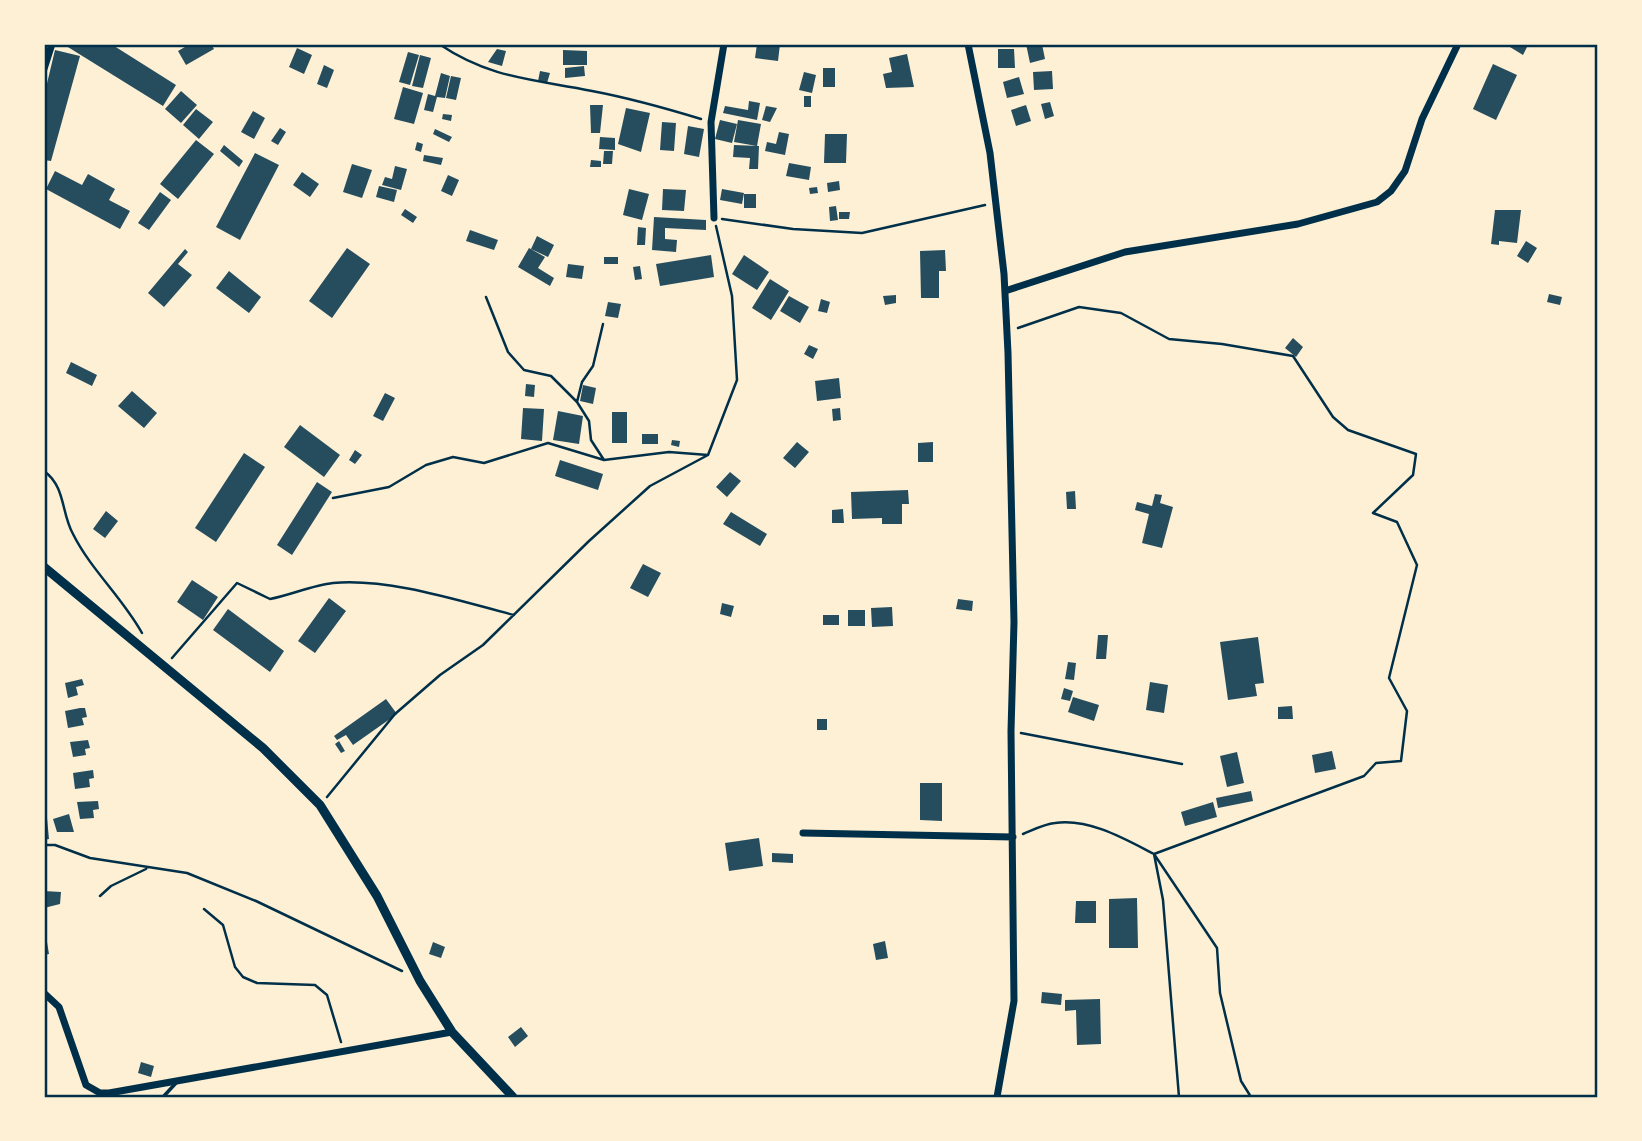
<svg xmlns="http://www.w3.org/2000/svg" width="1642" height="1141" viewBox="0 0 1642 1141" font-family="'Roboto Condensed',sans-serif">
<rect width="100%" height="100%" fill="#fdf0d5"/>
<path fill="#264d5e" d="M63,44H111L176,85L163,106Z
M190,44H211L214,49L186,65L178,51Z
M757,44H780L778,61L755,58Z
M1026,44H1042L1045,59L1030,63Z
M1505,44H1522L1527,47L1523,55Z
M297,48L312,55L304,74L289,67Z
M497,49L506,51L502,66L488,62Z
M998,49H1014L1015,68H998Z
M55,50L80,56L51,161L44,160V96Z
M563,50L587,51V65H563Z
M408,52L419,55L410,85L399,82Z
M907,54L914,87L886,88L883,74L892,72L889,58Z
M420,55L431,58L423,88L412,86Z
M1493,64L1517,75L1496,120L1473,109Z
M324,65L334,70L327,88L317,84Z
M584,66L585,76L565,78V68Z
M823,68H835V87H823Z
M540,71L550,73L547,83L538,81Z
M1052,71L1053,89L1034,90L1033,72Z
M804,72L816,75L812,93L799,90Z
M441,73L450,76L445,98L437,97L433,112L424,110L428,94L435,96Z
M451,76L461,78L456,100L446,98Z
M1019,77L1024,94L1007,98L1003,82Z
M403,87L423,93L414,124L394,119Z
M181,91L197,105L181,123L165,109Z
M804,96H811V107H804Z
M749,101L760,103L757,120L723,113L725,106L748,110Z
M1050,102L1054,116L1045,119L1041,104Z
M590,105H603L600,133H591Z
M1026,105L1031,121L1016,126L1011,110Z
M766,106L777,108L770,122L762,120Z
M626,108L650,113L641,152L618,144Z
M196,109L213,122L199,139L183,125Z
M253,111L265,118L254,139L241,132Z
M443,114L452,115L451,121L442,119Z
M720,120L737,124L732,143L715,139Z
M738,120L761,124L757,146L734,142Z
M662,122L676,123L674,151L660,150Z
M688,126L704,129L699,157L684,154Z
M280,128L286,132L278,145L271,141Z
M435,129L452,137L449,142L433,134Z
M779,132L789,134L785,155L765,151L767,142L776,144Z
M825,134H847L846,163H824Z
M600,137L615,138V150L599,149Z
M196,140L214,154L178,199L160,184Z
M417,142L423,144L421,152L415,150Z
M224,145L243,161L239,167L220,151Z
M734,145L759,146L758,169H749L750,158L733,157Z
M604,151H613L612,164H603Z
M255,153L279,165L240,240L216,227Z
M424,155L443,158L441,165L423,161Z
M591,160L601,161V167H590Z
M789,163L811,167L809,180L786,176Z
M352,164L372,170L362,198L343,192Z
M395,166L407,169L401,190L382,185L385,177L392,179Z
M55,171L82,185L88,174L115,189L109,200L130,211L120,229L46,189Z
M302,172L319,184L310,197L293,185Z
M448,175L459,180L452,196L441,191Z
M839,181L840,190L828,192L827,183Z
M379,186L397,190L394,202L376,197Z
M817,187L818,193L810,194L809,188Z
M629,189L649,194L642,220L623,215Z
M663,189L686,190L684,211L662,210Z
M722,189L744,193L742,204L720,200Z
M160,192L171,200L149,230L138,223Z
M744,194H756V208H744Z
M836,206L838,220L830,221L829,207Z
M405,209L417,217L413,223L401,215Z
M1495,210H1521L1517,243L1499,241V245L1491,244Z
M839,212H850L849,219H839Z
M654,217L706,220V230L665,228V239L677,240L676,252L652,250Z
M638,227L646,228L645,245H637Z
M470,230L498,240L494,250L466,241Z
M537,236L554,245L548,257L531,249Z
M1526,241L1537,248L1528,263L1517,256Z
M347,248L370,264L332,318L309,301Z
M529,248L545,257L538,268L554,278L550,286L518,267Z
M185,249L188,252L178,264L192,275L164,307L148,293Z
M945,250L946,271H939V298H921L920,251Z
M711,255L714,277L660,286L656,264Z
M744,255L769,272L757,290L732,274Z
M604,257H618V264H604Z
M568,264L584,266L582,279L566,277Z
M640,266L642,279L635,280L633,267Z
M229,271L261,297L249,313L216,288Z
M770,279L789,291L771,320L752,308Z
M1549,294L1562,297L1560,305L1547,302Z
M896,295V303L885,305L883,296Z
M789,296L809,307L800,323L780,311Z
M821,299L830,302L827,313L818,311Z
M608,302L621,304L618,318L605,316Z
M1293,338L1303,347L1296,357L1285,348Z
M809,345L818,349L813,359L804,354Z
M71,362L97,375L92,386L66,373Z
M839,378L841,398L817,401L815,381Z
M526,384L535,385L534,397L525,396Z
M583,385L596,388L593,404L580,401Z
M132,391L157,413L144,428L118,406Z
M385,393L395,398L383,421L373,416Z
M523,408L544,409L542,441L521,439Z
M840,408L841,420L833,421L832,409Z
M558,411L583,416L579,444L553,440Z
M612,412H627V443H612Z
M300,425L340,455L324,477L284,447Z
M642,434H658V444H642Z
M672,440L680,441L679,447L671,445Z
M797,442L809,452L795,468L783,458Z
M933,442V462H918V443Z
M355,450L362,455L355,464L349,460Z
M244,453L265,467L216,542L195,528Z
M560,460L603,474L598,490L555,476Z
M730,472L741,481L727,497L716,487Z
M317,482L332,492L292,555L277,545Z
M908,490L909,504H902V524H882V518L852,519L851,492Z
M1075,491L1076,509H1067L1066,492Z
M1155,494L1162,495L1160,503L1173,507L1162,548L1142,543L1149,514L1135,510L1137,502L1152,506Z
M843,509L844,523H832V510Z
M106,511L118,521L105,538L93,529Z
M731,512L767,534L760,546L723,524Z
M643,564L661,573L648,597L630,588Z
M192,580L218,597L203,620L177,602Z
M329,598L346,611L315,653L298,641Z
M958,599L973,601L972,611L956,609Z
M722,603L734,606L731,617L720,614Z
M892,607L893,626L872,627L871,608Z
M228,609L284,651L270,672L213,630Z
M848,610H865V626H848Z
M823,615H839V625H823Z
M1098,635H1108L1106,659H1096Z
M1258,637L1264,683L1255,684L1257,696L1228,700L1220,642Z
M1068,662L1076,663L1074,680L1065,679Z
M82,679L84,685L76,687L78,695L68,698L65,683Z
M1150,682L1168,685L1164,713L1146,710Z
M1064,688L1073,691L1070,701L1061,699Z
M1073,697L1099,705L1094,721L1068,712Z
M386,699L397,714L353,745L346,735L337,740L334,736Z
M1292,706L1293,719H1278V707Z
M80,708H85L87,717L82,718L84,725L68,728L65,711Z
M817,719H827V730H817Z
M88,740L90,748L85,749L86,755L73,757L70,742Z
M339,741L345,751L341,753L335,744Z
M1332,751L1336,769L1315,773L1312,755Z
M1237,752L1244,783L1227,787L1220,756Z
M93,770L94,778L89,779L90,787L75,789L73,773Z
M920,783H942V821L920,820Z
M1251,791L1253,801L1218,808L1216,798Z
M98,801L99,809L93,810L94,818L80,819L77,802Z
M1213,802L1217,817L1185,826L1181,812Z
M69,814L74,832H57L53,819Z
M44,818H47L49,839L44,840Z
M759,838L763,866L729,871L725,843Z
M772,853L793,854V863L772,862Z
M44,891L61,892L60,904L44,908Z
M1137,898L1138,948H1109V899Z
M1076,901H1096V923H1075Z
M885,941L888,958L876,960L873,944Z
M44,942H47L49,954L44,955Z
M433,942L445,947L441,958L429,954Z
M1042,992L1062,994L1061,1005L1041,1003Z
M1100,999L1101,1044L1077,1045L1076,1010L1065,1011V1000Z
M521,1027L528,1036L515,1047L508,1037Z
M141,1062L154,1066L151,1077L138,1073Z"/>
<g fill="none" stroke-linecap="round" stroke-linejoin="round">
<path stroke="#003049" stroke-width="2.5" d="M439,44C491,79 533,79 592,91C629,98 665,108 701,119
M722,219L793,229L862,233L985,205
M486,297L508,352L524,370L551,376L577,402L589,421L591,440L604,460
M1018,328L1079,307L1121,313L1169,339L1222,344L1293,356L1333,417L1348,430L1416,454L1413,475L1373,513L1397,522L1417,565L1389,678L1407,711L1401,761L1376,763L1364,776L1154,854L1217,948L1220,993L1241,1081L1251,1097
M577,402L582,382L593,366L603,324
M44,471C66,487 61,513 73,534C91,570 122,597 142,633
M333,498L389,487L426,465L453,457L484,463L548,443L604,460L669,452L708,455
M172,658L237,583L270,599C291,595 313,585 333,583C390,578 459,601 514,615
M1021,733L1182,764
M327,797L395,714L440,675L483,645L589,541L650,486L708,455L737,380L732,296L716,226
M1023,834C1033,830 1044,824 1055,823C1089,818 1125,839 1154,854L1163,900L1179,1097
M44,845H55L90,858L187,873L256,901L402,971
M100,896L111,886L146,869
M204,909L223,925L235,967L243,977L257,983L315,985L327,995L341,1042"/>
<path stroke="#003049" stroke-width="3.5" d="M163,1097L176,1083"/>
<path stroke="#003049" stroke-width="7" d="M968,44L990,153L1004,274L1008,353L1014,622L1011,731L1014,1001L997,1097
M44,69L52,44
M714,218L711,122L724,44
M1005,291L1125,252L1298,224L1377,202L1391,191L1405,171L1422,119L1458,44
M803,833L1013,837
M44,993L59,1007L86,1085L100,1093H109L452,1032"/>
<path stroke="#003049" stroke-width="9" d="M44,567L263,748L320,805L377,896L420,981L452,1032L513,1097"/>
</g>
<rect width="1642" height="1141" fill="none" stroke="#fdf0d5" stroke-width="91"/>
<rect x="46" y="46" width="1550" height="1050" fill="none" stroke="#003049" stroke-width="2.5"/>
</svg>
